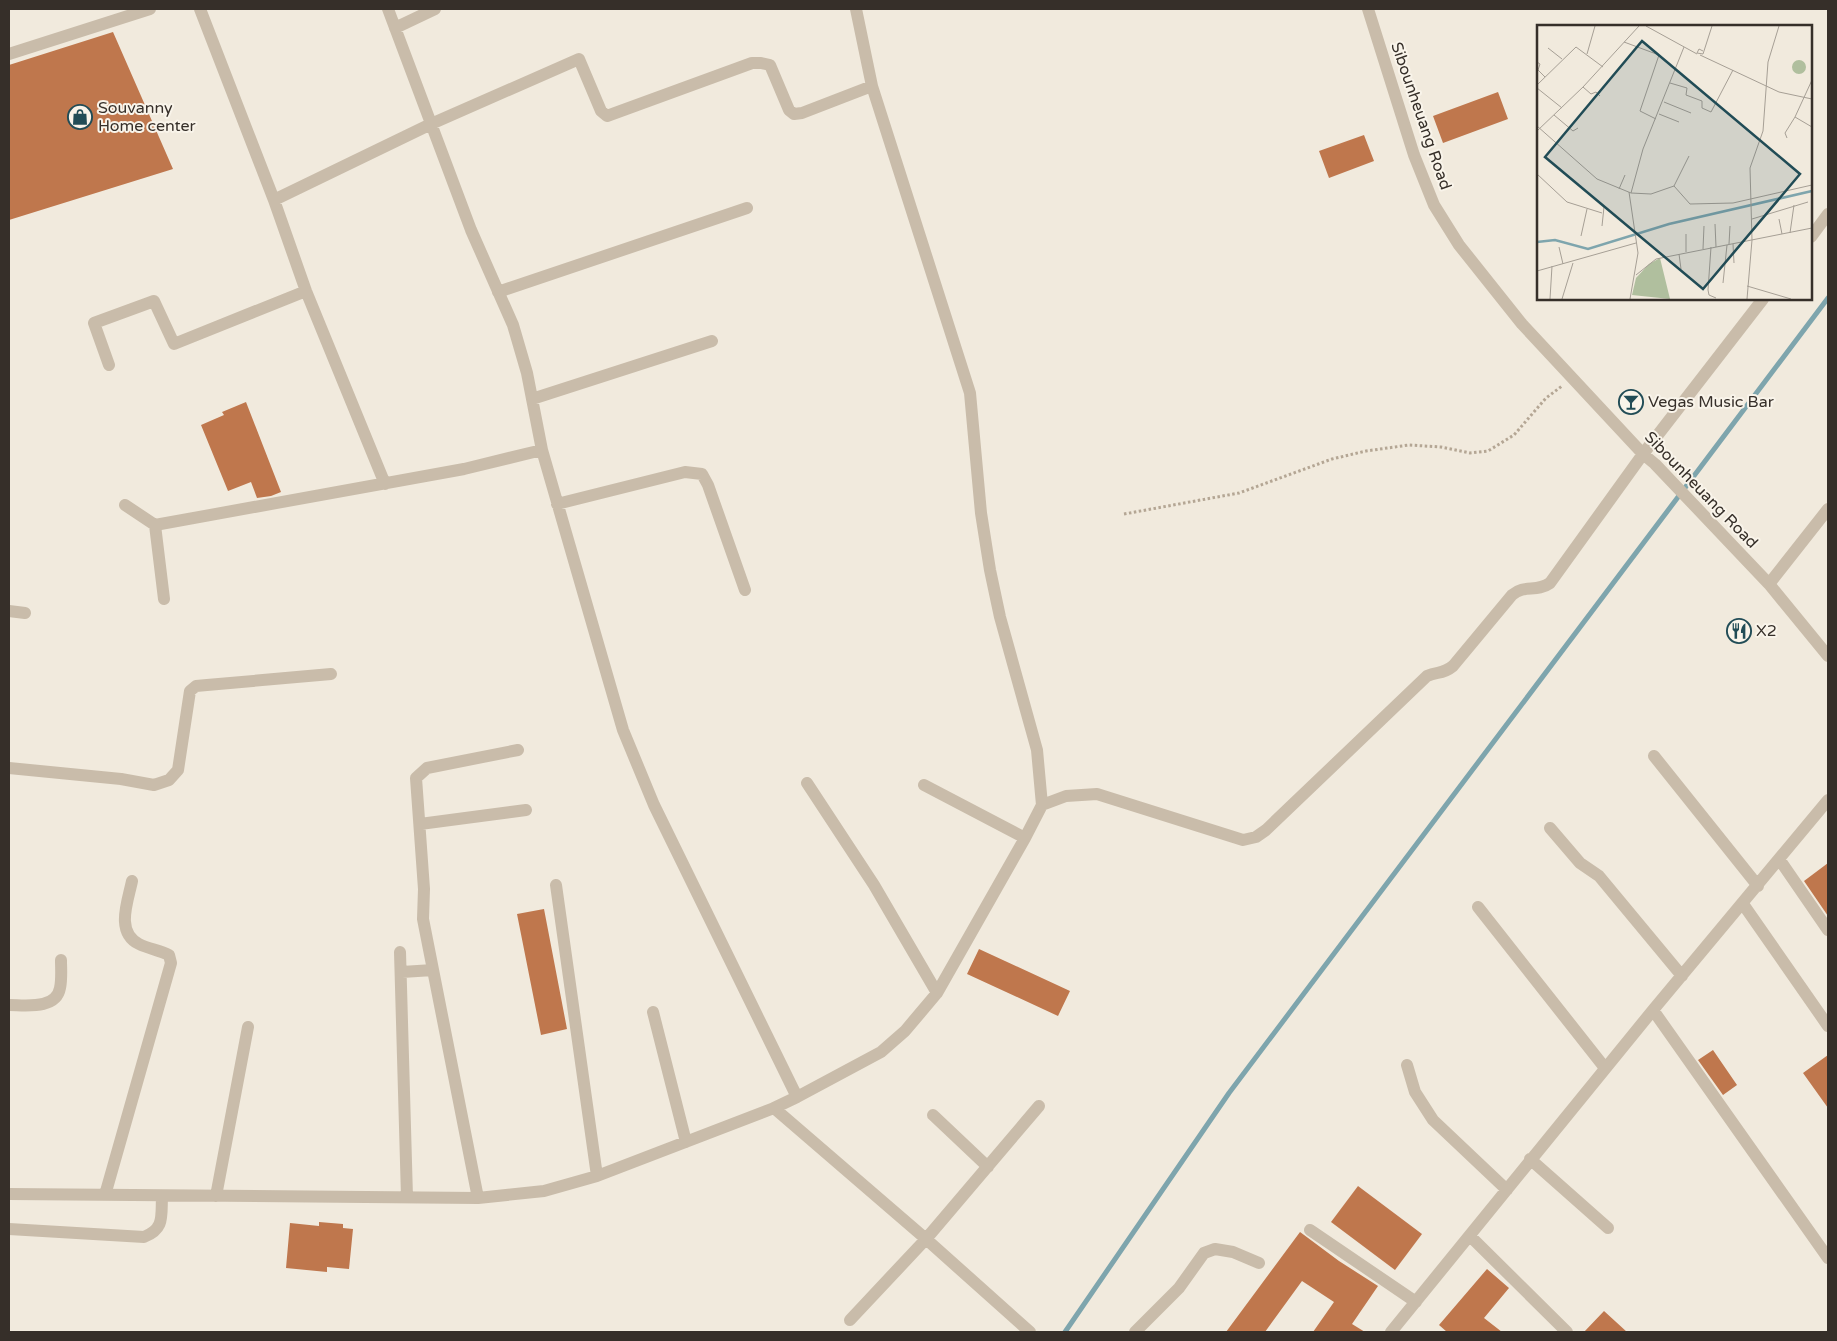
<svg xmlns="http://www.w3.org/2000/svg" width="1837" height="1341" viewBox="0 0 1837 1341" font-family="'Varela Round',sans-serif">
<rect width="100%" height="100%" fill="#f1eadd"/>
<g fill="none" stroke-linecap="round" stroke-linejoin="round">
<path stroke="#7ea5ad" stroke-width="5" d="M1065,1332L1229,1093L1828,298"/>
</g>
<path fill="#bf774d" d="M113,32L173,169L9,220V65Z
M1498,92L1508,119L1443,143L1433,116Z
M1364,135L1374,161L1329,178L1319,151Z
M246,402L281,492L271,496L257,498L251,482L228,491L201,425L224,415L222,412Z
M1828,863V916L1804,881Z
M544,909L567,1029L541,1035L517,914Z
M979,949L1070,991L1058,1016L967,974Z
M1713,1050L1737,1085L1723,1095L1698,1060Z
M1828,1055V1108L1803,1073Z
M1358,1186L1422,1234L1395,1270L1331,1222Z
M319,1222L343,1224V1228L353,1229L349,1269L327,1267V1272L286,1268L290,1223L319,1226Z
M1300,1232L1339,1261L1378,1286L1352,1324L1365,1332H1313L1334,1302L1302,1281L1265,1332H1226Z
M1487,1269L1509,1288L1484,1318L1502,1332H1447L1439,1325Z
M1604,1311L1627,1332H1584Z"/>
<g fill="none" stroke-linecap="round" stroke-linejoin="round">
<path stroke="#b4a694" stroke-width="3" stroke-dasharray="2.5 2.5" stroke-linecap="butt" d="M1124,514L1239,493L1332,459L1366,451L1409,445L1441,447L1470,453L1488,451L1514,435L1546,398L1562,386"/>
<path stroke="#c9bcaa" stroke-width="12" d="M200,9L274,200L306,291L385,484
M388,9L471,230L513,325L527,373L542,450L623,730L654,805L797,1097
M856,9L872,86L970,393L981,513L990,570L1000,617L1037,750L1042,805
M1368,9L1414,155L1434,205L1459,245L1522,324L1643,454L1655,464L1769,584L1828,656
M395,28L435,9
M9,54L150,9
M274,200L431,124L579,59L601,111L607,116L752,63H761L770,65L789,110L794,114L802,113L872,86
M1811,237L1828,214
M498,292L747,208
M109,365L94,323L154,301L174,344L306,291
M532,399L712,341
M557,504L685,472L702,474L708,485L745,590
M125,505L155,525L464,469L542,450
M155,525L164,599
M1769,584L1828,509
M9,611L25,613
M1654,756L1758,886
M9,768L121,779L154,785L169,780L178,770L190,691L196,686L207,685L331,674
M807,783L874,885L937,993
M924,785L1025,838
M420,824L526,810
M1550,828L1580,863L1599,876L1682,976
M1779,859L1828,930
M556,885L597,1176
M1743,904L1828,1026
M1478,907L1605,1068
M400,952L407,1197
M402,972L433,970
M9,1005C25,1005 56,1010 60,988C62,979 61,969 61,960
M1653,1010L1828,1258
M653,1012L686,1142
M1407,1065L1415,1092L1433,1120L1507,1190
M774,1108L926,1239L1030,1332
M933,1115L988,1167
M1530,1159L1608,1228
M9,1194L478,1198L544,1191L597,1176L774,1108L797,1097L881,1052L905,1031L937,993L1025,838L1042,805L1066,796L1097,794L1243,840L1256,837L1266,830L1427,676C1438,671 1442,675 1453,666L1512,595C1525,584 1536,593 1550,583L1643,454L1763,299
M105,1195L171,963L169,955C159,950 149,949 139,944C115,932 128,901 132,881
M216,1196L248,1027
M478,1198L423,919L424,889L416,778L427,768L518,750
M9,1229L144,1237C165,1229 161,1216 162,1196
M1310,1230L1416,1302
M1470,1236L1567,1332
M850,1320L926,1239L1039,1106
M1135,1332L1179,1288L1204,1253L1215,1249L1233,1252L1259,1263
M1391,1332L1653,1010L1828,800"/>
</g>
<defs>
<symbol id="shop-ring" viewBox="-11 -11 22 22"><circle r="9.5" fill="#f9f4ea" stroke="#214c56" stroke-width="1.5"/><path d="M-5-2.5h2.3a2.7 3.5 0 0 1 5.4 0H5L5.5 6h-11ZM-1.5-2.5h3a1.5 2.3 0 0 0-3 0Z" fill="#214c56"/></symbol>
<symbol id="bar-ring" viewBox="-11 -11 22 22"><circle r="9.5" fill="#f9f4ea" stroke="#214c56" stroke-width="1.5"/><path d="M-6-5H6L.8 .8V4.5H3.5V6h-7V4.5H-.8V.8Z" fill="#214c56"/></symbol>
<symbol id="restaurant-ring" viewBox="-11 -11 22 22"><circle r="9.5" fill="#f9f4ea" stroke="#214c56" stroke-width="1.5"/><path d="M-5-6h1v4h1v-4h1v4h1v-4h1v5L-1.5 .5V6h-2V.5L-5-1ZM5-6V6H3V1.5H1.5Q1.5-4 5-6Z" fill="#214c56"/></symbol>
</defs>
<g fill-rule="evenodd">
<use href="#shop-ring" x="66" y="103" width="28" height="28"/>
<use href="#bar-ring" x="1617" y="388" width="28" height="28"/>
<use href="#restaurant-ring" x="1725" y="617" width="28" height="28"/>
</g>
<g text-anchor="middle" dominant-baseline="central" stroke-width="4" stroke-linejoin="round" paint-order="stroke">
<g font-size="16" fill="#362f29" stroke="#f9f4ea" text-anchor="start">
<text x="98" y="108">Souvanny<tspan x="98" dy="18">Home center</tspan></text>
<text x="1648" y="402">Vegas Music Bar</text>
<text x="1756" y="631">X2</text>
</g>
<g font-size="16" fill="#362f29" stroke="#f9f4ea">
<text transform="translate(1421 116) rotate(71)">Sibounheuang Road</text>
<text transform="translate(1701 490) rotate(46)">Sibounheuang Road</text>
</g>
</g>
<g transform="translate(1537 25)">
<rect width="275" height="275" fill="#f1eadd"/>
<path d="M255 42a7 7 0 1 1 14 0a7 7 0 1 1-14 0ZM123,233L133,274L95,270L99,253L112,239Z" fill="#b0bf9e"/>
<path fill="none" stroke="#7ea5ad" stroke-width="2.5" d="M0,217L18,215L51,224L132,199L275,166"/>
<path fill="none" stroke="#a69f95" stroke-width="1" d="M109,1L160,29M87,17L122,30L103,86L119,94M11,23L25,34M166,26L162,24L160,28L166,29L175,1M50,29L58,1M163,30L242,67L275,74M0,37L3,39L1,45L8,52M275,55L258,92L275,102M133,58L150,63L149,70L165,76V83L174,87L196,45M0,60L39,22L66,42M46,62L54,69L59,67L63,71M0,63L25,83M127,77L154,88M122,89L142,97M17,90L36,106L41,103M0,101L60,154L94,168L114,169L137,161L153,179L196,178L275,160M0,106L46,62L102,1M250,113L248,108L258,92M0,149L30,177L65,188M137,161L152,131M82,164L88,150M92,167L101,228L93,274M94,168L106,124L147,22M215,194L271,177M242,194L245,209M178,199L179,222M65,201L67,182M253,208L257,180M44,211L50,184M192,219L193,201M196,219L197,238M22,222L26,239M174,222L171,265L172,270L179,273M166,224L167,201M149,227V209M142,229L144,244M0,246L99,218M99,250L119,234L275,203M186,258L190,220M210,261L254,274M13,274L15,241M25,274L36,238M210,274L215,215L213,143L226,106L231,37L242,1"/>
<path fill="#214c56" fill-opacity="0.15" stroke="#214c56" stroke-width="2.5" d="M105,16L263,149L166,264L8,132Z"/>
<rect width="275" height="275" fill="none" stroke="#362f29" stroke-width="2.5"/>
</g>
<rect width="1837" height="1341" fill="none" stroke="#362f29" stroke-width="20"/>
</svg>
